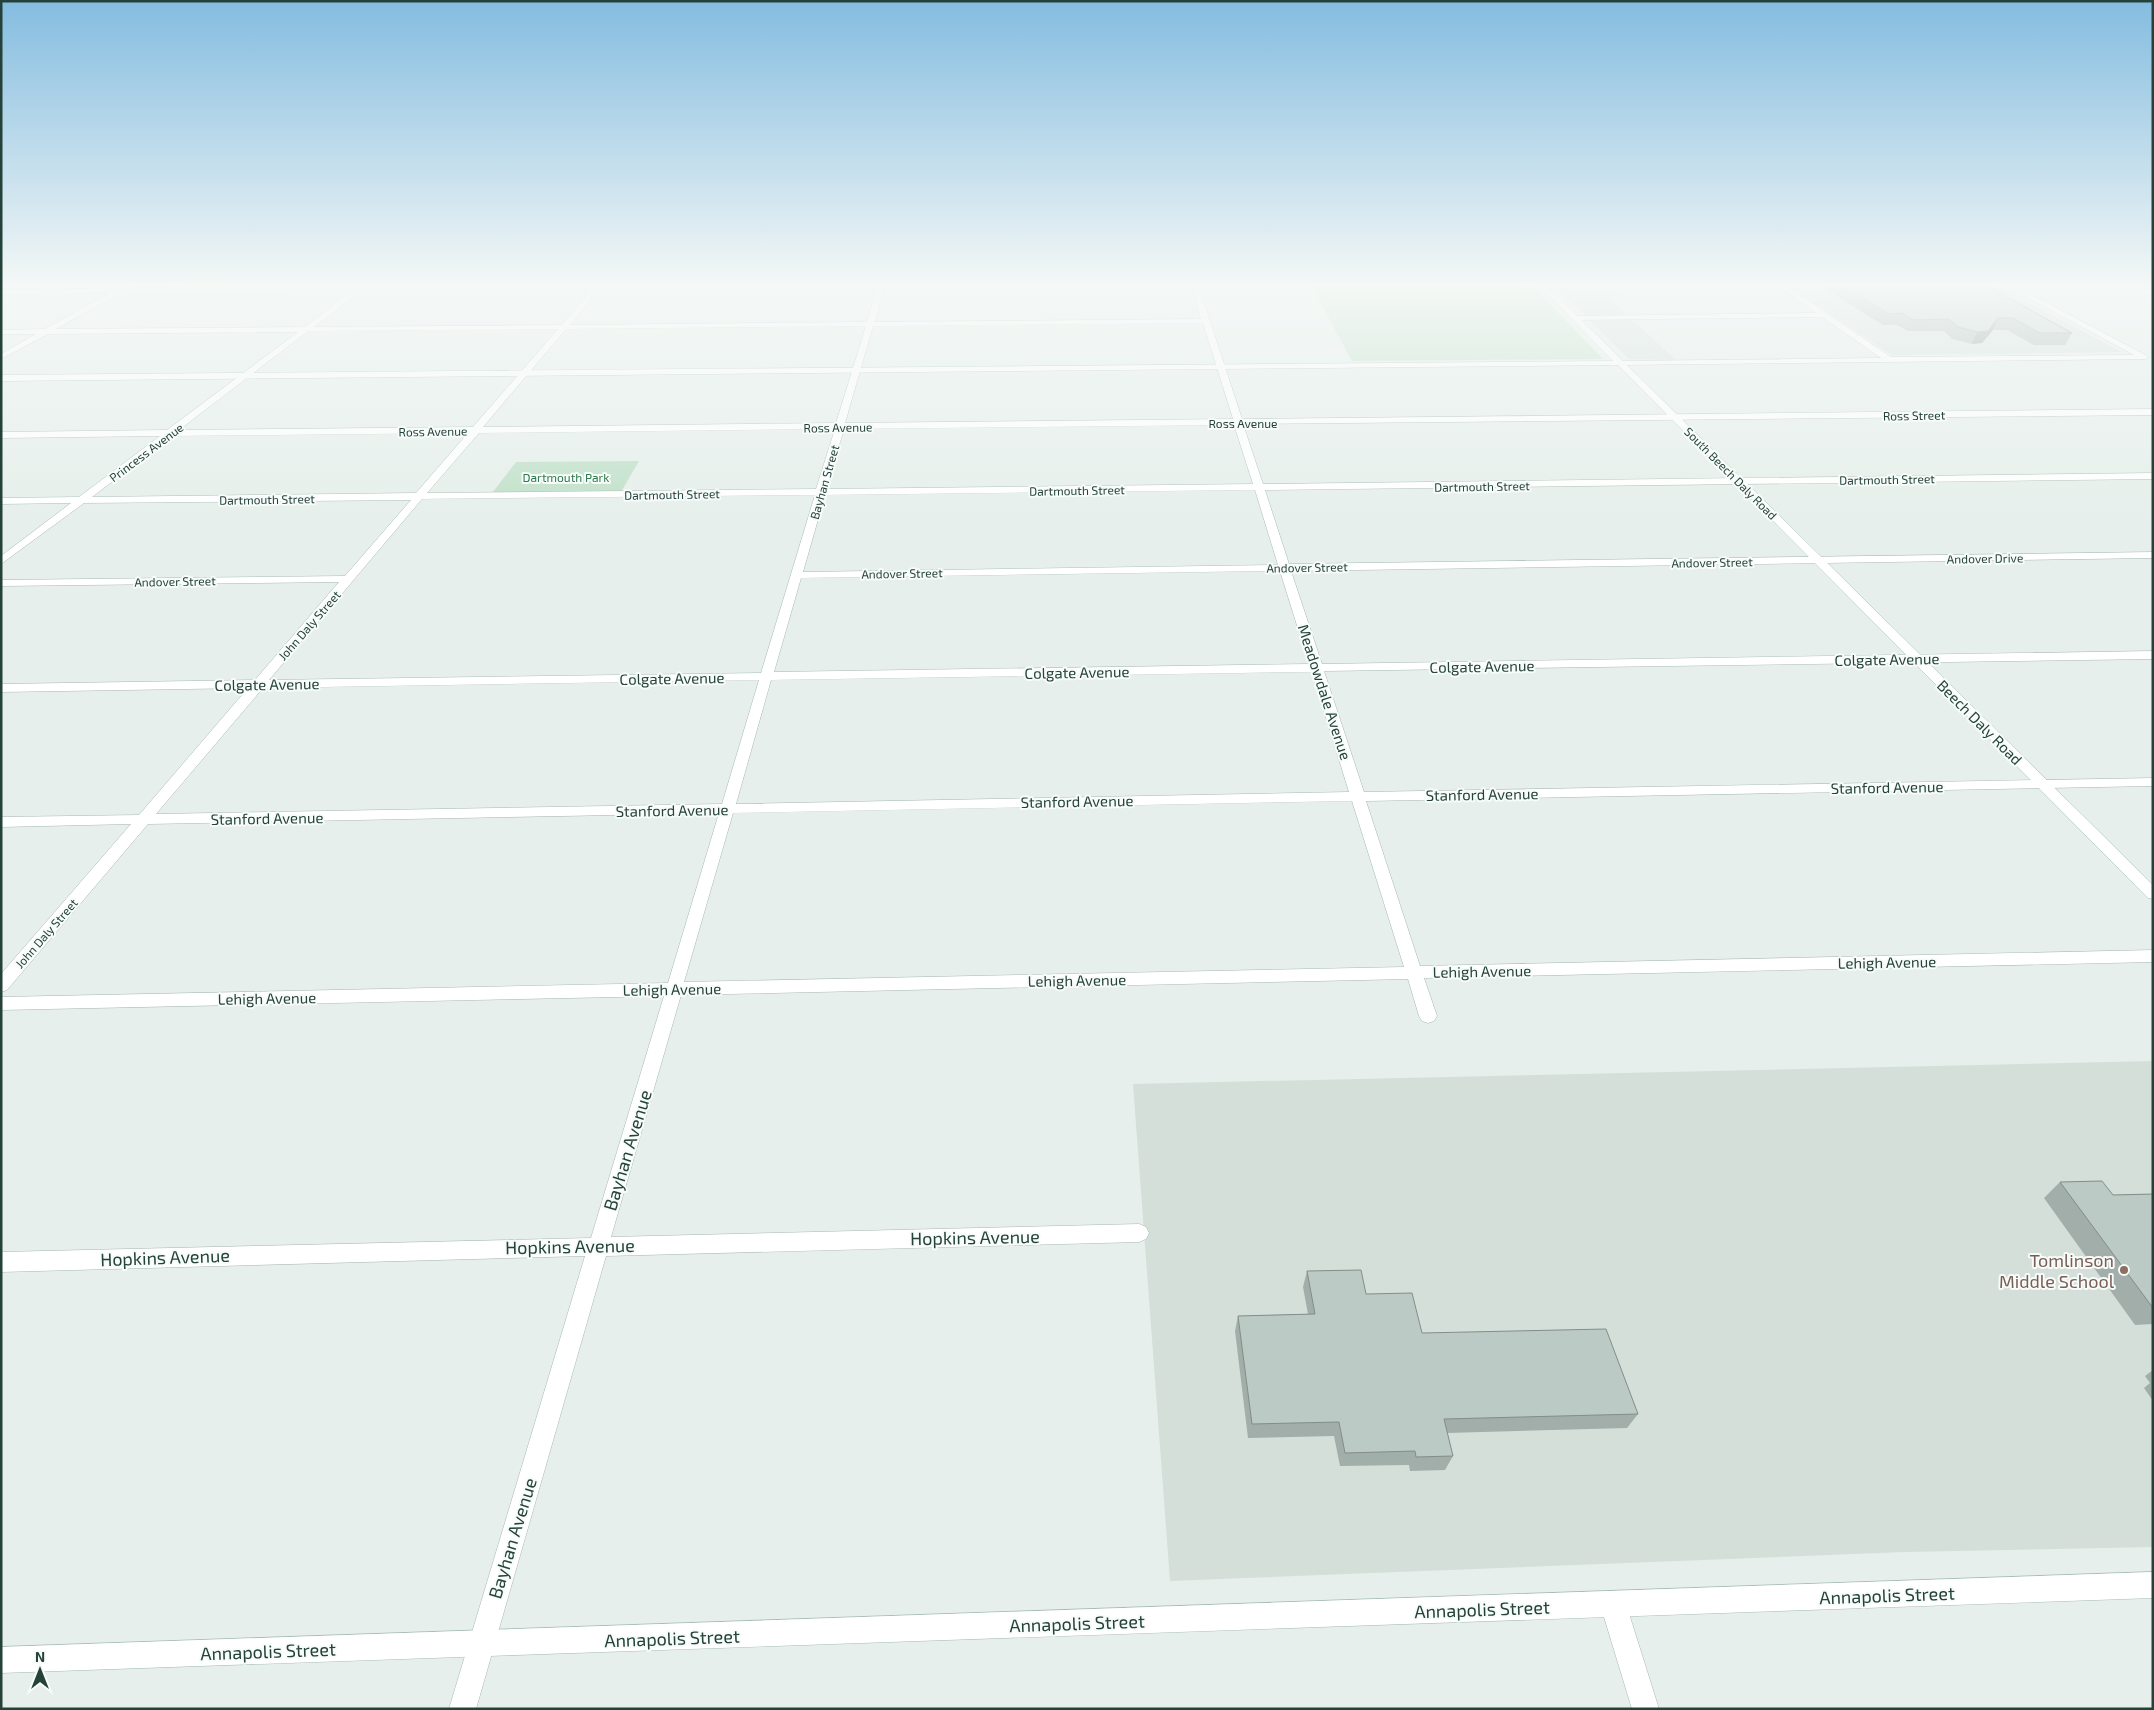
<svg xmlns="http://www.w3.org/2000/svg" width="2154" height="1710" viewBox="0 0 2154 1710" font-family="'Exo 2',sans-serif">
<rect width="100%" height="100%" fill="#e6efeb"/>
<path fill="#d4dfda" d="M1556,287H1611L1621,296L1607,297L1676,360L1629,359Z
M1790,287H1998L2122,352L1892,355Z
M2153,1061V1547L1905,1552L1170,1581L1133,1084Z"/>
<path fill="#bfe0c8" d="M1312,287H1533L1603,359L1352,361Z
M639,461L621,492L492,493L516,462Z"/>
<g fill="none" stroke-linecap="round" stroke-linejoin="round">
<defs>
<path id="street" d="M225,287H437L434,289L363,290L314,327L562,325L594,287H601L570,325L867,322L877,287H884L875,322L1201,319L1192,287H1199L1242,419L2153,409V415L1243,424L1263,484L2153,473V479L1265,490L1289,564L2153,552V558L1291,571L1322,664L2153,651V659L1324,671L1364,792L2153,778V786L1366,801L1420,966L2153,950V962L1424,978L1437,1016L1434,1021L1428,1023L1422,1021L1419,1016L1408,979L681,995L611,1237L1139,1224L1146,1227L1149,1233L1146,1239L1139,1242L606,1256L476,1709H449L585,1256L1,1272V1252L591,1238L664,996L1,1010V997L668,983L719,813L148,824L7,990L1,992V974L131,824L1,827V817L139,815L248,688L1,692V684L255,680L339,582L1,586V580L345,576L411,500L84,503L1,564V556L71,503L1,504V498L79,497L160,436L1,438V432L167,430L298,332L48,334L1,359V354L36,334H1V330L45,329L110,293L1,294V290ZM353,290L305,327L56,329L120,293ZM1203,323L1233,419L845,423L873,326ZM866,326L836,423L483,427L566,329ZM558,329L473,427L179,430L308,331ZM1234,425L1253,484L826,489L844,429ZM835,429L816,489L427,493L479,433ZM468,433L416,493L92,497L172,436ZM1255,490L1278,565L803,572L825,495ZM815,495L761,673L269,680L422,499ZM1280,571L1309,664L774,672L801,578ZM1312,672L1349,792L736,804L771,680ZM759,680L722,804L156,814L263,688ZM1352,801L1404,967L684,982L733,813Z
M1780,287H1788L1891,357L2134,355L2008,287H2017L2149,357L2145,359L1620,365H1617V361L1881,358L1822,317L1574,320L1570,318L1574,316L1816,313Z
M2133,287H2142L2153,292V297Z
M1613,1591L1622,1595L1626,1604L1659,1709H1632L1600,1604L1604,1595Z"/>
<path id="secondary" d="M1541,287H1548L2153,885V899L2148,898L1618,365L1,381V375L1613,361Z
M2153,1572V1598L1,1673V1647Z"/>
</defs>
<use href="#street" stroke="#a8b8b2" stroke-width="1"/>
<use href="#secondary" stroke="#a4bbb3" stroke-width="1"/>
<use href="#street" fill="#fff" fill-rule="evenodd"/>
<use href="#secondary" fill="#fff" fill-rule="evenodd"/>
</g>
<path fill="#a1aea9" d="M1822,287H1996L1994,290L2072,333L2065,345H2034L2007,330H1993L1982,343L1972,344L1952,339L1944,331H1908L1897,325H1883Z
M2060,1182L2113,1195L2153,1194V1324L2135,1325L2044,1198Z
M1307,1271L1366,1294L1422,1333L1638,1414L1627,1428L1447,1433L1453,1456L1445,1470L1410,1471L1409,1465L1340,1466L1334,1436L1248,1438L1235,1331L1238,1316L1308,1314L1303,1287Z
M2153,1370V1401L2144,1388L2150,1383L2145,1376Z"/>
<path fill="#838d89" d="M1998,318L1993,330L1982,343L1972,344L1977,332Z"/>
<path fill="#bbcac4" stroke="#838d89" d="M1845,287H1989L2072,333H2040L2013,318H1998L1988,331L1977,332L1958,327L1949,319L1913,320L1902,313L1888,314Z
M2102,1181L2113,1195L2153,1194V1308L2060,1182Z
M1361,1270L1366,1294L1412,1293L1422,1333L1606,1329L1638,1414L1444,1419L1453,1456L1416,1457L1415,1451L1345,1453L1339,1422L1252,1424L1238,1316L1315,1314L1307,1271Z"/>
<linearGradient id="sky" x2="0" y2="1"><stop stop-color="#84bce0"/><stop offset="0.54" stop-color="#f4f8f6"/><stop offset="1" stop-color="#f4f8f6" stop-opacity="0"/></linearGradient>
<rect width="2154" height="527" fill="url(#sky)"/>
<circle fill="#8d6e63" stroke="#f7fbf9" stroke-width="2" cx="2124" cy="1270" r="5"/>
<g text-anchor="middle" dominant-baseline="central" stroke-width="4" stroke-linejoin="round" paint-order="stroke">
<g font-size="12" fill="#24423a" stroke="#f7fbf9">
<text transform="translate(1914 415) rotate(-1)">Ross Street</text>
<text x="1243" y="423">Ross Avenue</text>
<text transform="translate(838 427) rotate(-1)">Ross Avenue</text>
<text transform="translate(433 431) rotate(-1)">Ross Avenue</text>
<text transform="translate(146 452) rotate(-37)">Princess Avenue</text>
<text transform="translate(1731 473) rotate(45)">South Beech Daly Road</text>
<text transform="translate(1887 479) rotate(-1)">Dartmouth Street</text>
<text transform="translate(824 482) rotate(-74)">Bayhan Street</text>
<text transform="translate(1482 486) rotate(-1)">Dartmouth Street</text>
<text transform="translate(1077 490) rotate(-1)">Dartmouth Street</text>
<text transform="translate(672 494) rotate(-1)">Dartmouth Street</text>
<text transform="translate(267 499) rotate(-1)">Dartmouth Street</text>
<text transform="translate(1985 558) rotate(-1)">Andover Drive</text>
<text transform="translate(1712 562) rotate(-1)">Andover Street</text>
<text transform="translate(1307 567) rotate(-1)">Andover Street</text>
<text transform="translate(902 573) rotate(-1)">Andover Street</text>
<text transform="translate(175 581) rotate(-1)">Andover Street</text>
<text transform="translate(309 625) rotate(-49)">John Daly Street</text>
<text transform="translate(46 933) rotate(-49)">John Daly Street</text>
</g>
<g font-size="12" fill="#2d7a4b" stroke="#f7fbf9">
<text x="566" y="477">Dartmouth Park</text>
</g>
<g font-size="15" fill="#24423a" stroke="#f7fbf9">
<text transform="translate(1887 659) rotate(-1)">Colgate Avenue</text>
<text transform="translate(1482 666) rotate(-1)">Colgate Avenue</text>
<text transform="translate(1077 672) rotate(-1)">Colgate Avenue</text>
<text transform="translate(672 678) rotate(-1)">Colgate Avenue</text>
<text transform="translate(267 684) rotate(-1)">Colgate Avenue</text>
<text transform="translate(1325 692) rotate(72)">Meadowdale Avenue</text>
<text transform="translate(1980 722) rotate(45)">Beech Daly Road</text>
<text transform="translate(1887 787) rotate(-1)">Stanford Avenue</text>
<text transform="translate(1482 794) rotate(-1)">Stanford Avenue</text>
<text transform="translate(1077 801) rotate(-1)">Stanford Avenue</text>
<text transform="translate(672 810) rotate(-1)">Stanford Avenue</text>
<text transform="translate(267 818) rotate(-1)">Stanford Avenue</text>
<text transform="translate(1887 962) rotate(-1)">Lehigh Avenue</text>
<text transform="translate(1482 971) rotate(-1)">Lehigh Avenue</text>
<text transform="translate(1077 980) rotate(-1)">Lehigh Avenue</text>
<text transform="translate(672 989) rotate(-1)">Lehigh Avenue</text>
<text transform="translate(267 998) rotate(-1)">Lehigh Avenue</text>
</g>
<g font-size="18" fill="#24423a" stroke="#f7fbf9">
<text transform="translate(627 1150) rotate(-73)">Bayhan Avenue</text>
<text transform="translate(975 1237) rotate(-1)">Hopkins Avenue</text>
<text transform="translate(570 1246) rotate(-1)">Hopkins Avenue</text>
<text transform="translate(165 1257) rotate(-2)">Hopkins Avenue</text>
<text transform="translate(512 1538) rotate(-73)">Bayhan Avenue</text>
<text transform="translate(1887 1595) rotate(-2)">Annapolis Street</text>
<text transform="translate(1482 1609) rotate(-2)">Annapolis Street</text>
<text transform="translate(1077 1623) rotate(-2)">Annapolis Street</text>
<text transform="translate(672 1638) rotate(-2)">Annapolis Street</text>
<text transform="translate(268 1651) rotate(-2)">Annapolis Street</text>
</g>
<g font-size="18" fill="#785e54" stroke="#f7fbf9" text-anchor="end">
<text x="2114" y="1260">Tomlinson<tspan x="2114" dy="21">Middle School</tspan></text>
</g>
</g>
<rect width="2154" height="1710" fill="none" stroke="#24423a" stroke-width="5"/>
<g transform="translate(40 1670)" stroke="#f7fbf9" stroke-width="4" paint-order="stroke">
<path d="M0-4L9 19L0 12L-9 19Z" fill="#24423a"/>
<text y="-8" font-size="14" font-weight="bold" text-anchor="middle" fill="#24423a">N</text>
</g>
</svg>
